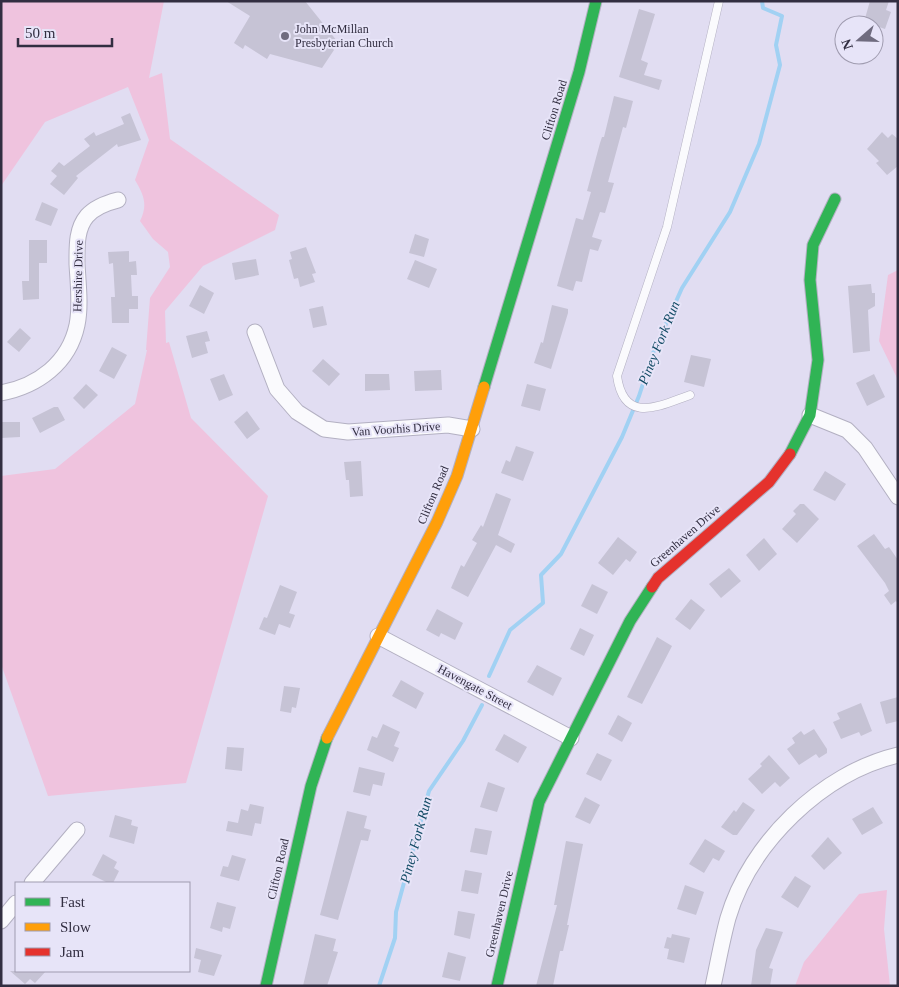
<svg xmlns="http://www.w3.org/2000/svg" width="899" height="987" viewBox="0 0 899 987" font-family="Georgia,serif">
<rect width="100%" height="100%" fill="#e1ddf2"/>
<path fill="#efc3de" d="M1,1H164L149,78L162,73L170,139L279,215L275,230L203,266L165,311L166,343L169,342L191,418L268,496L186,783L48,796L1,664V476L55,469L135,404L147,350H146L150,298L170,267L168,252L153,239L140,221C148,205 144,195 135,180L149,140L128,87L45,122L1,186Z
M898,270V380L879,341L888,275Z
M887,890L884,929L890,986H795L804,962L859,894Z"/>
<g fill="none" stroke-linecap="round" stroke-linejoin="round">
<path stroke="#a1d1f3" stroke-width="4" d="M489,676L510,630L543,603L541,575L561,554L622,437L639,396L653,353L682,288L730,212L759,144L780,65L776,45L782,16L763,8L762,1
M379,986L395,938L396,912L429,791L463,741L482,705"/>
</g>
<path fill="#c6c3d5" d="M226,1H305L337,41L333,49L334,50L322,68L270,54L267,59L245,45L243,49L234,43L250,16Z
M870,1H889L886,10L891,12L885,29L864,22Z
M639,9L655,14L641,60L648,63L644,75L662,80L659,90L619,77Z
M614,96L633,101L626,128L623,127L608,182L614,183L605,213L600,212L592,237L602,240L598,251L590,249L582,282L576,281L573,291L557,286L576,218L583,220L591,192L587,191L600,143L602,137H604Z
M130,113L141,140L118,147L117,144L76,176L78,178L64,195L50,184L57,176L51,171L59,162L64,166L90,146L84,139L94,132L96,136L124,124L121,117Z
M882,132L888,138L892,134L898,139V166L887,175L876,163L879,161L867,149Z
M42,202L58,209L51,226L35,220Z
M415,234L429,239L424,257L409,253Z
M29,240H47V263H39V299L23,300L22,281H29Z
M306,247L316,273L312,274L315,282L300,287L298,278L294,279L289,260L292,259L290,252Z
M129,251V262L136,261L137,275H131L132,296H138V309H129V323H112L111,297H115L113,263L109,264L108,252Z
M256,259L259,275L235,280L232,263Z
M415,260L437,269L429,288L407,279Z
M871,284L872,293H875V306L868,310L870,351L853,353L848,286Z
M200,285L214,293L204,314L189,306Z
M552,305L568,309V313L551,369L534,363L541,342L543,343Z
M323,306L327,325L313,328L309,309Z
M20,328L31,338L19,352L7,342Z
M207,331L210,341L205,342L208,353L192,358L186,336Z
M112,347L127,355L114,379L99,371Z
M691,355L711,359L704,387L684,382Z
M323,359L340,374L329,386L312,371Z
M441,370L442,390L415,391L414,371Z
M224,374L233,395L219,401L210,379Z
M365,374H389L390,390L365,391Z
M874,374L885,397L867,406L856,383Z
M86,384L98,395L84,409L73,398Z
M527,384L546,389L540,411L521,406Z
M54,407H58L65,420L40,433L32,418Z
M247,411L260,429L247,439L234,422Z
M1,422H20V437L1,438Z
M516,446L534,452L523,481L501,473L506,460L510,462Z
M361,461L363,496L350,497L349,480H346L344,462Z
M825,471L846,484L835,501L813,490Z
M496,493L511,499L498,535L515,544L511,553L496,545L468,597L451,588L461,565L464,567L477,543L472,540L481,525L483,527Z
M800,504H804L819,519L797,543L782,529L796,514L793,511Z
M874,534L885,549L889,547L898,560V604L896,601L891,605L884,595L889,591L885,583L857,546Z
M618,537L637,552L630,562L626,559L613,575L598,563Z
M764,538L777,554L759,571L746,555Z
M729,568L741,581L721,598L709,584Z
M592,584L608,592L597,614L581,606Z
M280,585L297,592L289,613L295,615L290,628L279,624L275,635L259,629L264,617L267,618Z
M691,599L705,610L690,630L675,619Z
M437,609L463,623L455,640L441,633L439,637L426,630Z
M580,628L594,635L584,656L570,649Z
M657,637L672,646L642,704L627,697Z
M537,665L562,678L553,696L527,682Z
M401,680L424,693L416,709L392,696Z
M284,686L300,688L296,708L292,707L291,713L280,711Z
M898,697V721L886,724L880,702Z
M861,703L872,731L861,736L859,732L841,739L833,722L840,719L837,713Z
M618,715L632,723L622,742L608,734Z
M383,724L400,732L394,746L399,748L393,762L367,750L372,736L377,738Z
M814,729L827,749V753L819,758L816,754L799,765L787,749L795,743L792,738L801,731L804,735Z
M504,734L527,747L518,763L495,750Z
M227,747L244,748L242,771L225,769Z
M597,753L612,760L601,781L586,774Z
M769,755L790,778L780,787L775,782L762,794L748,779L762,766L760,764Z
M359,767L385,773L382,786L373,784L370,796L353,792Z
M488,782L505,788L497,812L480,807Z
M585,797L600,805L590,824L575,817Z
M743,802L755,810L737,835H733L721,827L734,810L736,812Z
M250,804L264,807L261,824L255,823L252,836L226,831L228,821L238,823L241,809L248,811Z
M873,807L883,823L862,835L852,819Z
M347,811L367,816L364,828L371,830L368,841L361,840L338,920L320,915Z
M115,815L132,820L131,825L138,827L134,844L109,837Z
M475,828L492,831L487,855L470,852Z
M828,837L842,853L824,870L811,856Z
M705,839L725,851L719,861L713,858L704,873L689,864Z
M566,841L583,844L567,925H569L563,951H560L553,986H536L557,905H554Z
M103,854L117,862L114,868L119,871L113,883H108L92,875Z
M232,855L246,859L239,881L220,876L223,866L228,867Z
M465,870L482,873L478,894L461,891Z
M795,876L811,886L798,908L781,897Z
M685,885L704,892L696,915L677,909Z
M217,902L236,907L230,929L223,927L222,932L210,928Z
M458,911L475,914L470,939L454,935Z
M766,928L783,932L769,968L773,969L770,986H751L756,950Z
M315,934L336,939L333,951L338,952L327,986H303Z
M672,934L690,938L684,963L667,959L669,949L664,948L667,937L671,938Z
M196,948L222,955L214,976L198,972L201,960L194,958Z
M448,952L466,957L460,981L442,977Z
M10,971H46L35,983L30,979L25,984Z"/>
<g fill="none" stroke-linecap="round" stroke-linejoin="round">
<defs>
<path id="lane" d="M690,395C659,406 624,425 617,376L667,227L719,1"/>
<path id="street" d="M255,332L277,389L297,412L324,429L348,432L448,425L472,429
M1,393C38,386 69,363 77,325C81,306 78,283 77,264C77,247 76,229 87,216C95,207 106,203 118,200
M810,415L847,430L865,448L898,497
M378,636L571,738
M32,883L77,830
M1,921L16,903
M713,986C718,963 722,940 728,918C750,843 822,773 898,755"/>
<path id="fast" d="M484,387L579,72L596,1
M790,454L810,415L818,360L810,280L813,245L835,199
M266,986L311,786L327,738
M497,986L539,802L630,621L652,587"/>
<path id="slow" d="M327,738L437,522L457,476L484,387"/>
<path id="jam" d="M652,587L658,578L769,482L790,454"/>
</defs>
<use href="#lane" stroke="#b3b0c2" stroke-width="9"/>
<use href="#street" stroke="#b3b0c2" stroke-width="17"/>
<use href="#fast" stroke="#b3b0c2" stroke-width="13"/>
<use href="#slow" stroke="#b3b0c2" stroke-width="13"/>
<use href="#jam" stroke="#b3b0c2" stroke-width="13"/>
<use href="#lane" stroke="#fafafd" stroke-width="8"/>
<use href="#street" stroke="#fafafd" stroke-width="15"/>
<use href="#fast" stroke="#30b455" stroke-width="11"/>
<use href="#slow" stroke="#ff9f0a" stroke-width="11"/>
<use href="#jam" stroke="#e5322d" stroke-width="11"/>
</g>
<circle fill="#6f6b7f" stroke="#e7e4f8" stroke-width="2" cx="285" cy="36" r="5"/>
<g text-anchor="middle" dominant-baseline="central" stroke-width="4" stroke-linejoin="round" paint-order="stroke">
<g font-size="12" fill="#322e41" stroke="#e7e4f8" text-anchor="start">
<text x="295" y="29">John McMillan<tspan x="295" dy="14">Presbyterian Church</tspan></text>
</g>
<g font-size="12" fill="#322e41" stroke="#e7e4f8">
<text transform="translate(554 110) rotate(-73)">Clifton Road</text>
<text transform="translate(78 276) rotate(-89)">Hershire Drive</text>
<text transform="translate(396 429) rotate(-4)">Van Voorhis Drive</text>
<text transform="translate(433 495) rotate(-67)">Clifton Road</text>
<text transform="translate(685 536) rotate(-41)">Greenhaven Drive</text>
<text transform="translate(475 687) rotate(28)">Havengate Street</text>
<text transform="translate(278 869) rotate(-77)">Clifton Road</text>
<text transform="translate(499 914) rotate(-77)">Greenhaven Drive</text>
</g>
<g font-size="14" font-style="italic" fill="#114a64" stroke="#e7e4f8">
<text transform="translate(659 343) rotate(-68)">Piney Fork Run</text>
<text transform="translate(416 840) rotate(-75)">Piney Fork Run</text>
</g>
</g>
<rect width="899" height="987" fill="none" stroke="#322e41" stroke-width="5"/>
<rect x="15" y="882" width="175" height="90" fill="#e7e4f8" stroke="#9f9baf"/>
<rect x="25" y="898" width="25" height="8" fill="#30b455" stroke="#9f9baf"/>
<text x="60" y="907" font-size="15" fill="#322e41">Fast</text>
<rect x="25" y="923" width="25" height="8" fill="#ff9f0a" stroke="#9f9baf"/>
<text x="60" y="932" font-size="15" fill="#322e41">Slow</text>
<rect x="25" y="948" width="25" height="8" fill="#e5322d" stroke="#9f9baf"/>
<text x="60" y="957" font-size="15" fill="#322e41">Jam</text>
<g transform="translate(859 40) rotate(250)"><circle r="24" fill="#e7e4f8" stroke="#9f9baf"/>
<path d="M0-4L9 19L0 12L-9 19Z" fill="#6f6b7f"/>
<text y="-8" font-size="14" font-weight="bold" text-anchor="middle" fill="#322e41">N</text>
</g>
<path d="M18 38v8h94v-8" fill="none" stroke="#322e41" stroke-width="2.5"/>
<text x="25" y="38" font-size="15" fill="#322e41" stroke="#e7e4f8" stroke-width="4" paint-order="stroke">50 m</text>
</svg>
